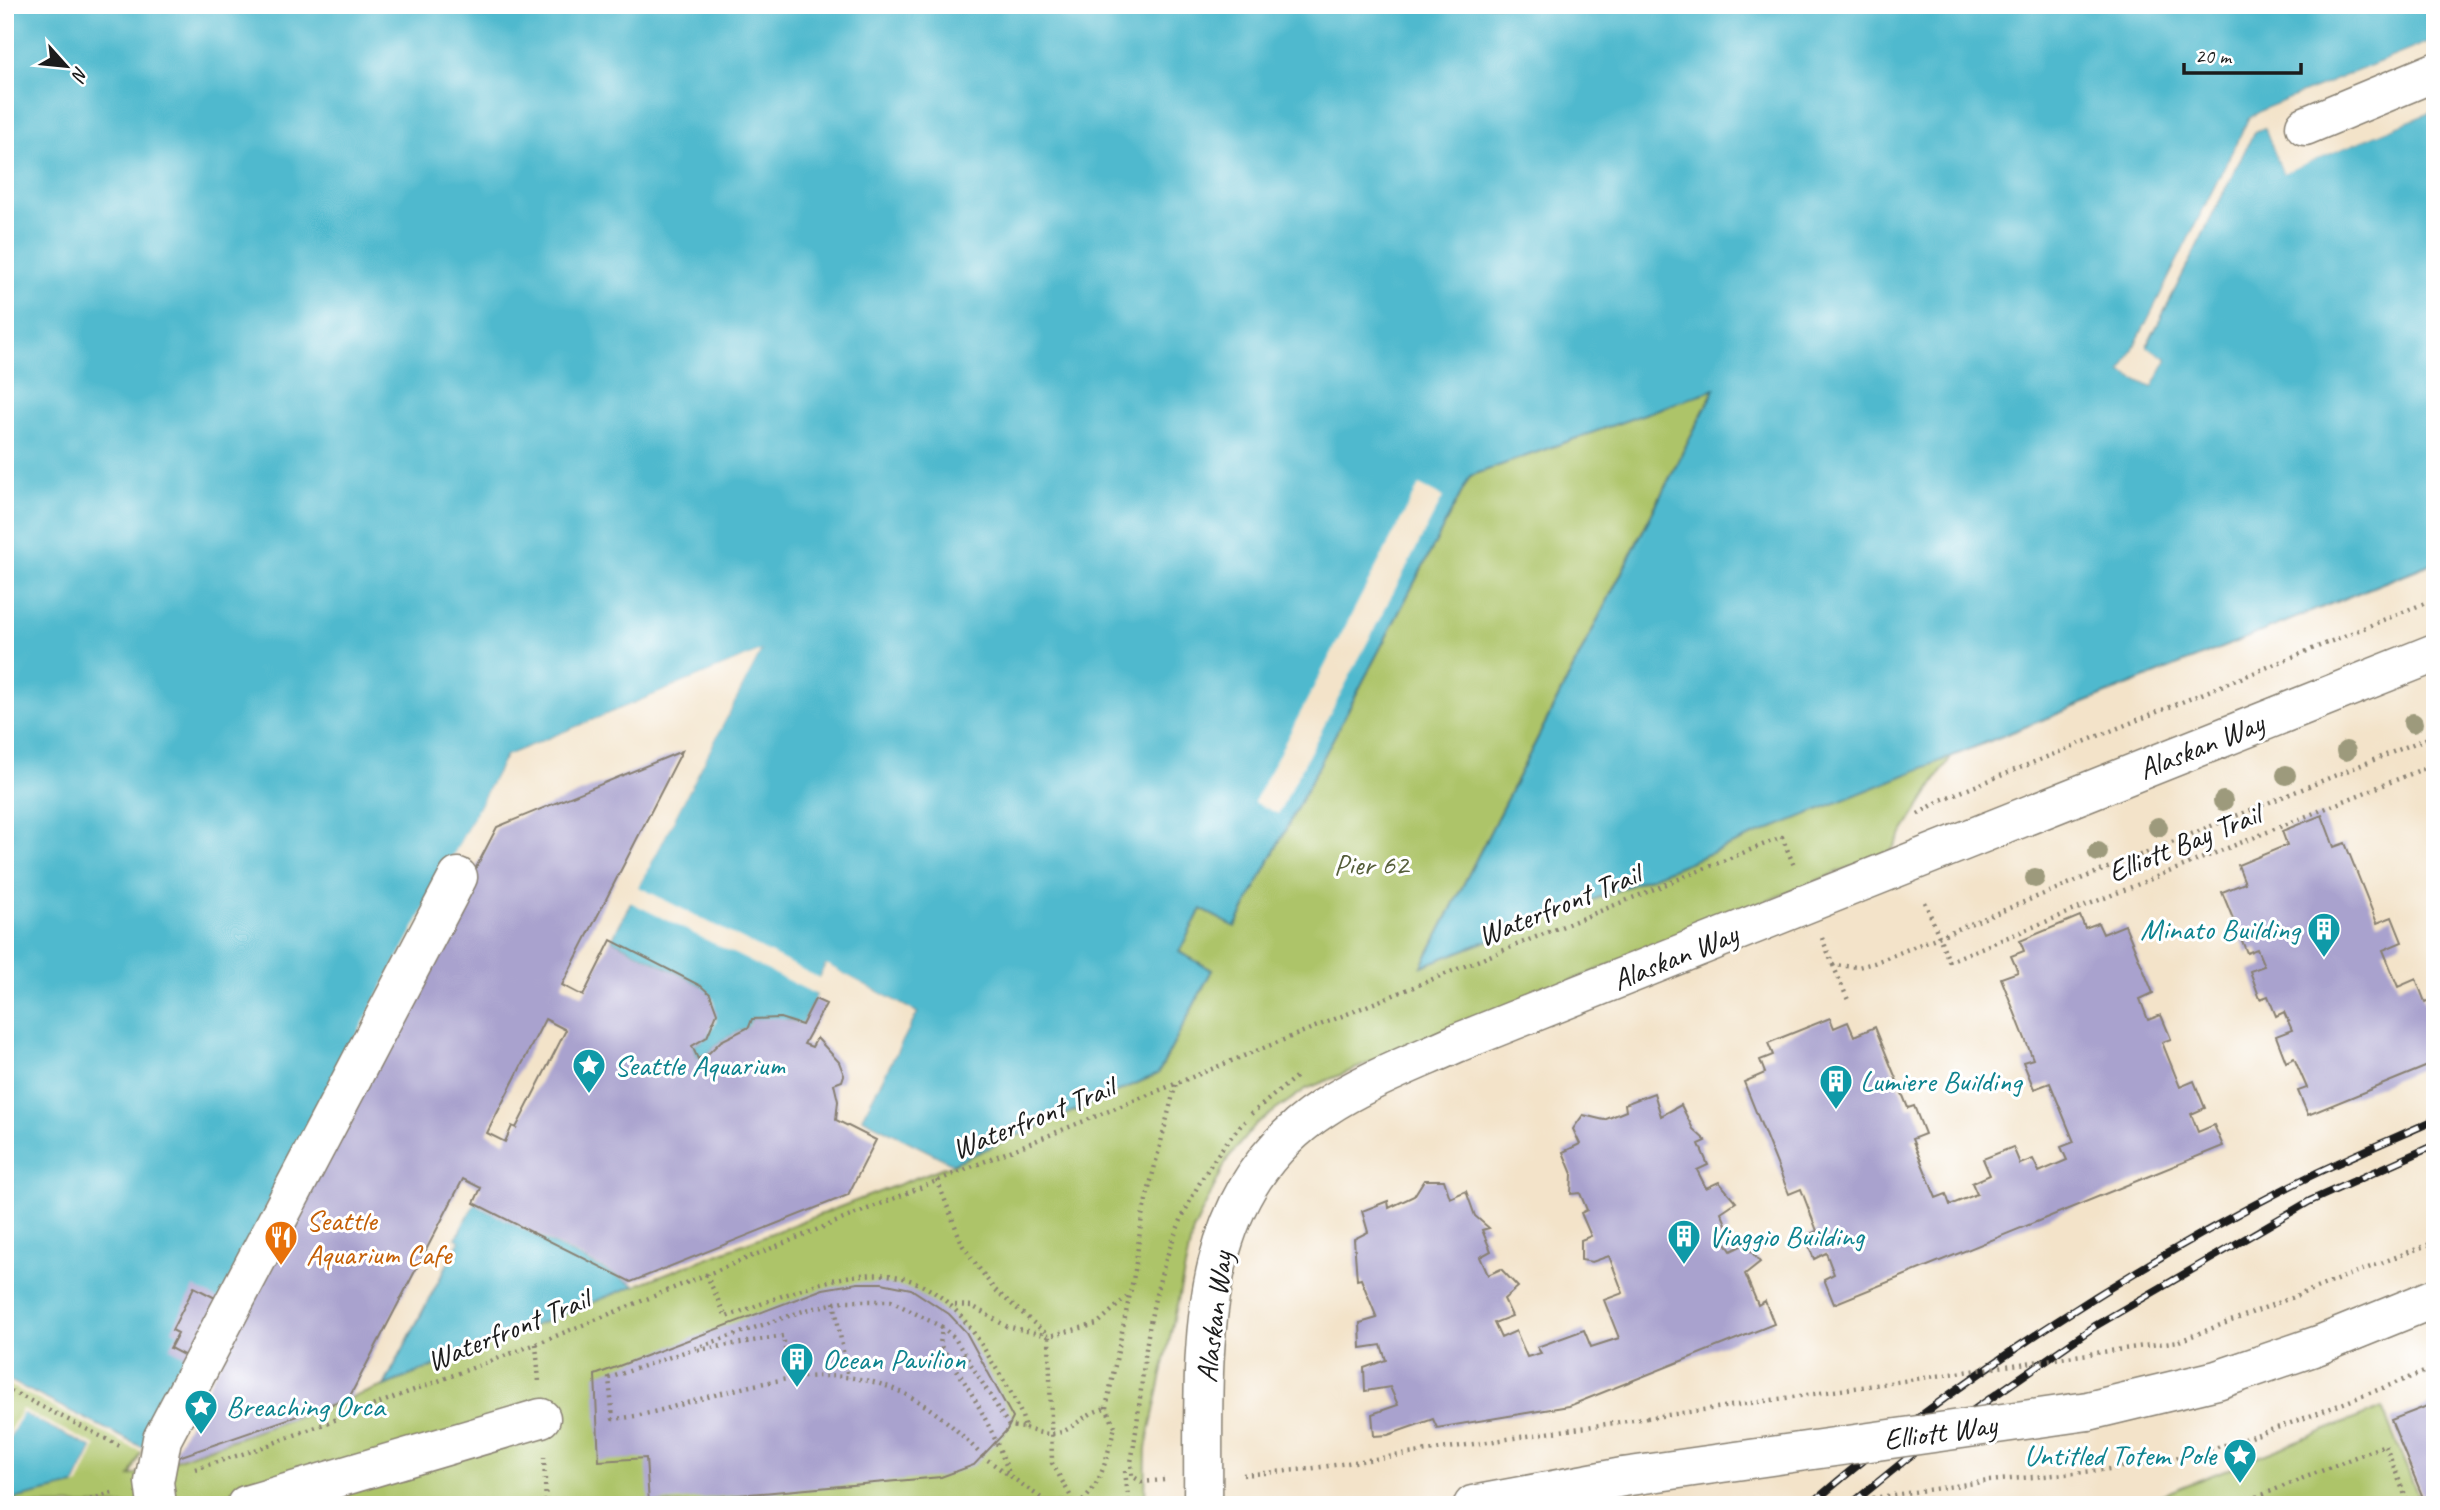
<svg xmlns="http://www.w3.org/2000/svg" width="2440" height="1510" viewBox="0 0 2440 1510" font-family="Caveat,sans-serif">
<rect width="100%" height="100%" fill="#fff"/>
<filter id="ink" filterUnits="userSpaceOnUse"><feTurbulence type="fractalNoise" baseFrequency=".0143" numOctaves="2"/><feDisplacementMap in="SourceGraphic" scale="14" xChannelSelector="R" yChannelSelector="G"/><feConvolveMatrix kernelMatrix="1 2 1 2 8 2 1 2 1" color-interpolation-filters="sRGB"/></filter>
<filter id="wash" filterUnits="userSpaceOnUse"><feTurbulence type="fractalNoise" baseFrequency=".00686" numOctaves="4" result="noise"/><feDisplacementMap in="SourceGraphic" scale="28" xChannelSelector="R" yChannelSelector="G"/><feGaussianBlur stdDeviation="1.57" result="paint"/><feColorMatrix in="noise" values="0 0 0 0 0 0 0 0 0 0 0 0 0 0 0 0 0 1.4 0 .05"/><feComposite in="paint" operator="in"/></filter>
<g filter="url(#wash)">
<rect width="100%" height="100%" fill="#f3e3c9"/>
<path fill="#adc469" stroke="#647042" stroke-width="2" d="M1715,388L1422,966L1644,880L1952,755L1892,850L1306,1089L1256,1124L1228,1158L1193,1231L1146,1448L1145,1504L5,1505V1379L143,1448L130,1476L384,1386L636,1285L952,1164L1158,1074L1212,970L1179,952L1201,909L1235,926L1470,476Z
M2382,1408L2422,1505H2136Z"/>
<path fill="#50b9ce" stroke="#366a75" stroke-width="2" d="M5,5H2435V40L2265,109L2249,119L2122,372L2152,387L2167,359L2146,347L2254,131L2265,127L2283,172L2435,110V562L1644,880L1422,966L1715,389L1470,476L1235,927L1201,909L1179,952L1212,970L1158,1074L952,1164L861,1118L917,1013L826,965L812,991L817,995L802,1025L791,1020L752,1019L749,1027L721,1041L708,1054L698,1059L692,1046L707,1037L701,986L611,940L760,652L506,756L143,1448L5,1379Z
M474,1203L636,1285L384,1386L459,1241L455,1239Z
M22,1412L93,1448L75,1485L5,1501V1445Z"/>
<path fill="#f3e3c9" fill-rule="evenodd" d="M2435,40V44L2266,112L2252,122L2127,371L2150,383L2162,360L2144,350L2143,346L2252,129L2268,125L2285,168L2435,106V110L2283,173L2265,127L2254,131L2146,346L2167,359L2152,387L2122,372L2249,119L2265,109Z
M1419,485L1443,497L1278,814L1254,802Z
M761,651L639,887L819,978L826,964L917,1013L861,1118L952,1164L947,1166L858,1119L913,1014L828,969L816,990L820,996L805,1026L752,1025L699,1062L689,1047L699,989L608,941L754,658L508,759L141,1452L5,1383V1379L142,1448L332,1082L506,756ZM630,902L817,995L802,1024L780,1018L752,1019L748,1027L721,1041L708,1054L698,1059L692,1046L707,1037L716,1021L714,1000L701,986L611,940Z
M825,1000L874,1026L845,1079L801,1042Z
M473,1200L640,1283L636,1285L474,1204L455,1238L459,1241L380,1388L454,1242L452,1238Z
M22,1409L96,1446L79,1485H75L93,1448L23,1413L5,1445V1438Z"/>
<g id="blocks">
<path fill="#a9a2ce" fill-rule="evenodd" d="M682,751L562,985L583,996L611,940L701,986L710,994L717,1013L707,1037L692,1046L698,1059L708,1054L721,1041L749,1027L752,1019L780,1018L802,1025L815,999L826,1004L804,1044L812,1047L817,1038L839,1062L844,1075L842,1081L834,1084L838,1101L836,1120L876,1140L848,1195L631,1282L474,1203L481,1188L463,1179L349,1398L170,1460L497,827ZM545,1019L566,1030L516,1128L512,1126L505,1142L487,1133Z
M2322,815L2334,847L2345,843L2377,923L2392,917L2402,942L2383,950L2398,987L2416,979L2425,1002L2435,998V1063L2308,1115L2298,1091L2307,1088L2294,1058L2286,1062L2276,1036L2292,1030L2284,1012L2276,1016L2268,996L2260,999L2250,971L2264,966L2257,949L2247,953L2222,892L2245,883L2238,865L2287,845L2282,831Z
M2080,916L2085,928L2098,923L2103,934L2125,925L2153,993L2140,999L2148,1020L2161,1015L2171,1039L2162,1042L2180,1087L2194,1081L2205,1108L2191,1114L2198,1132L2214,1125L2223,1146L1834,1304L1824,1279L1834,1274L1826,1253L1814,1259L1805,1236L1817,1231L1801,1189L1789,1194L1744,1082L1765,1073L1760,1060L1773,1055L1768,1043L1830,1018L1834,1028L1848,1022L1854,1036L1875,1027L1908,1108L1914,1106L1925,1134L1912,1139L1936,1198L1946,1194L1950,1205L1977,1194L1972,1183L1990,1175L1983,1159L2013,1147L2020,1164L2033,1159L2039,1172L2067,1160L2061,1147L2074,1142L2050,1083L2034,1089L2023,1062L2033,1059L2001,978L2018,972L2011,956L2024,951L2020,941Z
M1654,1093L1661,1116L1681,1105L1693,1129L1706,1141L1699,1144L1708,1165L1697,1170L1706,1188L1719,1182L1736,1202L1721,1212L1729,1231L1721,1235L1731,1251L1745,1244L1760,1262L1745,1274L1758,1305L1765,1301L1774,1324L1569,1406L1437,1428L1433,1419L1388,1435L1374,1436L1372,1414L1398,1405L1390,1387L1365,1391L1364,1368L1386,1360L1381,1345L1361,1348L1360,1323L1377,1318L1361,1279L1357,1280L1354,1239L1368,1232L1362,1211L1388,1201L1389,1208L1414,1196L1424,1180H1444L1450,1198L1466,1191L1475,1216L1489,1228L1482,1230L1491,1251L1480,1257L1488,1275L1501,1269L1518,1287L1504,1299L1512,1316L1494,1323L1501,1338L1516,1331L1527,1357L1541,1353L1537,1347L1584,1330L1591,1347L1619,1338L1604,1300L1623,1293L1609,1256L1592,1262L1581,1260V1240L1591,1236L1581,1213L1587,1210L1580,1193L1571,1194L1572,1174L1563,1152L1580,1144L1573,1129L1583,1115L1604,1120L1626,1111L1625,1104Z
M858,1283H882L911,1289L949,1314L966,1332L1013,1418L1007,1430L974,1465L941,1477L649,1503L646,1458L599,1461L595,1375L823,1289Z
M194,1287L223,1302L193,1360L170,1348L178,1333L172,1330Z
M2435,1403V1505H2426L2391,1420Z"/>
</g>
</g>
<g filter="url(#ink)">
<use href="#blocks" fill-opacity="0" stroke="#888072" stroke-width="2"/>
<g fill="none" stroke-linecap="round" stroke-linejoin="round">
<defs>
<path id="minor" d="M2305,126L2435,72
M157,1505L154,1482L162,1439L458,877
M246,1505L541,1418"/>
<path id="major" d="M2088,1411L2217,1380L2319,1345L2435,1298
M1203,1505C1205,1362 1186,1198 1324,1108C1365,1081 1413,1063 1457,1043L2435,653
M1473,1505L1623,1477"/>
</defs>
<use href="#minor" stroke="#888072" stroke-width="41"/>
<use href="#major" stroke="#888072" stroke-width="41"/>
<path stroke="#888072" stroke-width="4.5" stroke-dasharray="2 5" stroke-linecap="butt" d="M1918,814L1941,800L2435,599
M1925,902L1949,961L2435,764
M1822,938L1833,965L1858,967L1874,963L2435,735
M1833,965L1848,1000
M1251,1114L1298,1075
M937,1180L963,1246L994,1289L1049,1336
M706,1274L726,1317C831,1279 915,1230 986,1352C1000,1376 1020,1401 1025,1428L1009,1426L954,1337L942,1327L940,1345C969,1386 991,1425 1009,1473
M834,1302L848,1378
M955,1305L972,1306L1006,1326L1048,1336
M942,1327L891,1301H844L806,1310L609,1378L613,1419C647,1416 678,1405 711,1396C827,1364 897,1362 982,1456
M2179,1341L2435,1242
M536,1344L539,1382
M698,1350L783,1336L790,1377
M5,1388L122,1447
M1115,1427L1106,1408L1135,1270L1142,1216L1176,1083
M544,1457L546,1505
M195,1469L255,1450L536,1344L1782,837L1795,868
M1125,1471L1129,1505
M1243,1475L1308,1469L1647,1418
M1164,1480L1142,1482L1132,1476L1131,1462C1140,1414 1142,1365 1151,1318C1164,1247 1196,1173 1245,1121
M1989,1481C2052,1475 2116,1471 2179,1457C2266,1437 2351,1399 2435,1368
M1070,1495L1052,1463L1049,1336L1097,1324L1130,1294
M70,1505L116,1492
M2237,1505L2385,1445L2409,1505"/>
<use href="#minor" stroke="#fff" stroke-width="38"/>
<use href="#major" stroke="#fff" stroke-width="38"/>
<defs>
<path id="rail" d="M1810,1505C1956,1379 2128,1269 2300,1181C2344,1159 2390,1140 2435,1120
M1850,1505L1926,1443L2095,1326L2310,1201L2435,1145"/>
</defs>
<use href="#rail" stroke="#1c1c1c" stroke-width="8"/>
<use href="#rail" stroke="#fff" stroke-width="5" stroke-dasharray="16" stroke-linecap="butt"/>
<defs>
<path id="major-bridge" d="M1623,1477L2088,1411"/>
</defs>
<use href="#major-bridge" stroke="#888072" stroke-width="41" stroke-linecap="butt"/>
<path stroke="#888072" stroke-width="4.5" stroke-dasharray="2 5" stroke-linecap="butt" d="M1647,1418L2179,1341
M1025,1428C1071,1446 1070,1417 1106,1408
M982,1456L1051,1505
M1077,1505C1102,1489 1107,1454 1115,1427
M1824,1505L1989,1481"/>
<use href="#major-bridge" stroke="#fff" stroke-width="38"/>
</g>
<g fill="#9d9a7b">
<circle cx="2413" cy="723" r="10"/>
<circle cx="2346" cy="751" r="10"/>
<circle cx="2286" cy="775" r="10"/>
<circle cx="2223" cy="801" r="10"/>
<circle cx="2158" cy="827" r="10"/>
<circle cx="2098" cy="852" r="10"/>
<circle cx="2035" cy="878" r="10"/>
</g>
</g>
<defs>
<symbol id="building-pin" viewBox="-11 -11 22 30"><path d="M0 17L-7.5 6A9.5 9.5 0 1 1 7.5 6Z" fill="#0f9aa8" stroke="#fff"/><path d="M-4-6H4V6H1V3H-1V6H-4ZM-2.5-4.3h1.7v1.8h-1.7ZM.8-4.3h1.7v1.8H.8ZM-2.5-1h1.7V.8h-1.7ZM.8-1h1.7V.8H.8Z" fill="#fff"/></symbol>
<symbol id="sight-pin" viewBox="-11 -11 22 30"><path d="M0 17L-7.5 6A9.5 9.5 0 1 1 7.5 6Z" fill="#0f9aa8" stroke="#fff"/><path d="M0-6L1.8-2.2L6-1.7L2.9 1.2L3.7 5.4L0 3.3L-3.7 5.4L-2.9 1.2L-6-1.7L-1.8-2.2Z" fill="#fff"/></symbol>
<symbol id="restaurant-pin" viewBox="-11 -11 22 30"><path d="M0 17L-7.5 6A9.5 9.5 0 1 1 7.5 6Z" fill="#e8710a" stroke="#fff"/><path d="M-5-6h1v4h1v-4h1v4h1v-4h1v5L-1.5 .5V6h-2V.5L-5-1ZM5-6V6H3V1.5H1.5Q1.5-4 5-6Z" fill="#fff"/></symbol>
</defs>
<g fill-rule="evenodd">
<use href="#building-pin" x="2305" y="910" width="38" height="52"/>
<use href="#sight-pin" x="570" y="1046" width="38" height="52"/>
<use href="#building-pin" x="1817" y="1062" width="38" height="52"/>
<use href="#building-pin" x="1665" y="1217" width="38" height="52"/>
<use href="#restaurant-pin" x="262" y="1218" width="38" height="52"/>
<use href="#building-pin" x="778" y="1340" width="38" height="52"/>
<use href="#sight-pin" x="182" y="1387" width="38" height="52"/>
<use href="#sight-pin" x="2221" y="1436" width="38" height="52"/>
</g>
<g text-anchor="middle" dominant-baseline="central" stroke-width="6" stroke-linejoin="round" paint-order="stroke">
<g font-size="30" fill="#1c1c1c" stroke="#fff">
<text transform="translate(2201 746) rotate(-22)">Alaskan Way</text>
<text transform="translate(2184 843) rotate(-22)">Elliott Bay Trail</text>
<text transform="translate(1559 905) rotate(-22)">Waterfront Trail</text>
<text transform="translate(1675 957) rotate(-22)">Alaskan Way</text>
<text transform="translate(1033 1118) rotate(-22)">Waterfront Trail</text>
<text transform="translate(1214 1317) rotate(-83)">Alaskan Way</text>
<text transform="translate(508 1330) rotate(-22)">Waterfront Trail</text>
<text transform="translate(1940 1432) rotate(-8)">Elliott Way</text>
</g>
<g font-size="30" fill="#565f3b" stroke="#fff">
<text x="1371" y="864">Pier 62</text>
</g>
<g font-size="30" fill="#0d838f" stroke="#fff" text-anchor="start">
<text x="2300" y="929" text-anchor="end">Minato Building</text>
<text x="614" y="1065">Seattle Aquarium</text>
<text x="1860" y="1081">Lumiere Building</text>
<text x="1708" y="1236">Viaggio Building</text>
<text x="822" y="1359">Ocean Pavilion</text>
<text x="226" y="1406">Breaching Orca</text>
<text x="2216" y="1455" text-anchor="end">Untitled Totem Pole</text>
</g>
<g font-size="30" fill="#c56008" stroke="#fff" text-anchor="start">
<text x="306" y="1220">Seattle<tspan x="306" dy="34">Aquarium Cafe</tspan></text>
</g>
</g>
<rect width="2440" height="1510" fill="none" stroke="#fff" stroke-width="28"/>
<g transform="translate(66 66) rotate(117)" stroke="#ffffff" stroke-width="5" paint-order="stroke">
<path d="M0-5L12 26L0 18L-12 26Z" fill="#1c1c1c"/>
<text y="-10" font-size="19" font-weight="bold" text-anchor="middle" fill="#1c1c1c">N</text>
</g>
<path d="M2184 63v10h117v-10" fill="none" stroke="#1c1c1c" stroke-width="3.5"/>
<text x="2195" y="63" font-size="21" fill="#1c1c1c" stroke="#ffffff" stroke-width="5" paint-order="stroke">20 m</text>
</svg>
